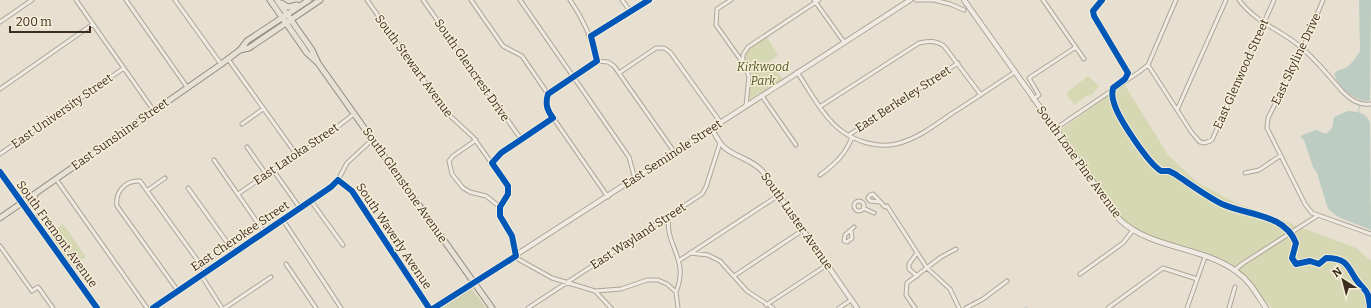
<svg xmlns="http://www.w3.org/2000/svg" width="1371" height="308" viewBox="0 0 1371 308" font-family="Bitter,serif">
<rect width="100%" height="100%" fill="#e7e0d1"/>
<path fill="#d6d7b3" d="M766,36L778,55L770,61L783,79L749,101L750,75L745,62V54L753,45Z
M1088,76L1099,86L1093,94L1085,97L1074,105L1066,93Z
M1124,84L1168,155L1197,182L1236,203L1356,248L1371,261V308H1272L1232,265L1148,235L1136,229L1120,218L1060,130Z
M63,224L86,257L71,267L53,242L50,235Z"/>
<path fill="#d1d1b3" d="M470,287L486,308H438Z"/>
<path fill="#bcccc2" d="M1359,0H1371L1370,101C1355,102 1339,88 1334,74L1338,70C1347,71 1355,59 1360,51Z
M1348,111C1357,112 1367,112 1370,123L1371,230L1338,217L1328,209L1317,173L1313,167L1304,140L1300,136L1316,130L1326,134L1332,128L1334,117Z"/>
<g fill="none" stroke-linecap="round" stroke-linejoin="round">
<path stroke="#bcccc2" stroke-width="1" d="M1358,112L1360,106
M1024,308H1028"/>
<defs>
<path id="minor" d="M76,0L154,111
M126,0L187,87
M175,0L221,64
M367,0L447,113L473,137L508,186V194L500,207
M423,0L521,139
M471,0L503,46L522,56L548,94
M520,0L629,157L635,179
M570,0C584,20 592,38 597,61
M622,0L631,12
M731,0L717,9L716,25L743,63L749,76L746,106
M814,0L844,42
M916,0H934L950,4L964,10
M1043,0L1084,59
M1239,0C1254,21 1278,29 1297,44C1314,57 1328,75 1342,91C1350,99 1359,106 1371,104
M1323,0L1301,53L1268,118L1267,128L1305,204L1312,213L1371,234
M0,22L32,0
M591,36L649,0
M228,59L296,154
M597,61L608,62L614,66L675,153
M743,61V55L748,47L819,0
M1148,65L1192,133L1200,142L1205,143L1212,140L1274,0
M797,72C810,91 824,119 843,132C858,142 878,148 896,144C917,139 934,126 951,114C973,100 994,86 1015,72
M619,73L656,48H664L670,52L721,123
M0,89L93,24
M548,94L546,101L547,109L608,197
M548,94L597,61
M762,96L796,145
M1033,99L1039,95L1029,78L1076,47
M821,106L919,43C930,41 935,40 944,46L981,95
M1177,110L1226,0
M242,124L263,109
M1055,129L1139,72L1148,65L1176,0
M849,135L958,63
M476,140L453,156L449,161L452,174L463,188L470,192L486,196L500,207V216L512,236L518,259L552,278L595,291L621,289L647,280H658L667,284L676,292L678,308
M247,147L266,174
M0,154L124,68
M214,160L264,232
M492,163L501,153L553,118
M273,170L300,208
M1245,173L1259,170L1280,156
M820,175C834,165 846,154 852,137
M56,179L147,308
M338,180L352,191L429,308
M188,188L234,252
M148,190L165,178
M238,194L296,154L312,146L354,114
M854 206a5 5 0 1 1 10 0a5 5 0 1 1-10 0Z
M311,201L343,245
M881,202L870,201L868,198L870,195L873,194L885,207
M887,206L927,268L950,289L959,308
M863,208L874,213
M669,216C664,246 690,258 676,292
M283,220L341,308
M851,230L852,238L847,242L844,241L845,235L854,227
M0,246L32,291L38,287L53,308
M690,253L708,255L720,261L747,291L773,308
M680,260L779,195
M286,264L316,308
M1235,270L1242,264L1317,216
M1080,274L1123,243L1133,230
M201,275L222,308
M734,276L803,230
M917,276L909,269V264L917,253
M178,291L117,206C115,192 125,180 140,181L206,272
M595,291L611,308
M766,305L827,265
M153,308L331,187L338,180L347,163L373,139
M225,308L271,277
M528,308L702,194L706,187L720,143
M839,308L851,300
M915,308L906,295L907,283L941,257L956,249
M966,308L983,299L1007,281
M1108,308L1163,268L1197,279
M1187,308L1205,257
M1229,308L1235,287"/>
<path id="tertiary" d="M712,129C716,136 719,143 725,148C737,158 752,159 763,172L857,308
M0,172L22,203
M434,308L910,0"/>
<path id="secondary" d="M964,0L1120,220C1151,249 1205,247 1237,272C1250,281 1257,295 1266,308
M22,203L97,308"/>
<path id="primary" d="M270,0L307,53L318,63
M277,0L312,50L318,63L492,308
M281,3L288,7L297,5
M240,50L249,48L320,0
M0,218L220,65L240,50L247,41L309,0
M35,221L31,204L35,195"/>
</defs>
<use href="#minor" stroke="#ada599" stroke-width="5"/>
<use href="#tertiary" stroke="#ada599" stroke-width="6"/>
<use href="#secondary" stroke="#9c958a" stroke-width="6"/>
<use href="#primary" stroke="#928b80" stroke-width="7"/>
<use href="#minor" stroke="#efebe3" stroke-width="3"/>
<use href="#tertiary" stroke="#efebe3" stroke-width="4"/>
<use href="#secondary" stroke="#efebe3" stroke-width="4.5"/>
<use href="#primary" stroke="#e6e1d4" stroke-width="5"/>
<defs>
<path id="cycleway" d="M1102,0L1093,11L1094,16L1128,73L1125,79L1113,88C1112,93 1112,98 1114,103C1118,118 1148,163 1161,171H1169L1175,174C1190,184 1206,196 1222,204C1248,216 1284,213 1296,243L1292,258L1296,264L1310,261L1319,264L1326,258C1345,258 1347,264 1355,278C1365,293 1368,286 1370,308
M0,172L97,308
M153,308L331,187L338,180L352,191L429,308
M434,308L516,256L512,236L500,216V207L508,194V186L492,163L501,153L553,118C547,110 545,104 548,94L597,61L591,36L649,0"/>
</defs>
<use href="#cycleway" stroke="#f7eed8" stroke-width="8"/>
<use href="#cycleway" stroke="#0057b8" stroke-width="6"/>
</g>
<g text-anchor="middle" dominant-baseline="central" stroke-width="3" stroke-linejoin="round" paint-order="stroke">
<g font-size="12" fill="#3d2e20" stroke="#f7eed8">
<text transform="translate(1296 59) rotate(-65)">East Skyline Drive</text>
<text transform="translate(414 66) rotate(54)">South Stewart Avenue</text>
<text transform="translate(472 70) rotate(55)">South Glencrest Drive</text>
<text transform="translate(1241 74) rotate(-66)">East Glenwood Street</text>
<text transform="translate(903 99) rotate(-33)">East Berkeley Street</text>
<text transform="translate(62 111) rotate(-35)">East University Street</text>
<text transform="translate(120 134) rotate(-35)">East Sunshine Street</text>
<text transform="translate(296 154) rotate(-34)">East Latoka Street</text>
<text transform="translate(672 154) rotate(-33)">East Seminole Street</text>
<text transform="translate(1079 162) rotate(54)">South Lone Pine Avenue</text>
<text transform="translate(405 185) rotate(55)">South Glenstone Avenue</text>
<text transform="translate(797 221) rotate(55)">South Luster Avenue</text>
<text transform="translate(57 234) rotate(54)">South Fremont Avenue</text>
<text transform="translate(240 236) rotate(-34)">East Cherokee Street</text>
<text transform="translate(394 236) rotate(56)">South Waverly Avenue</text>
<text transform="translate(638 236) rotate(-33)">East Wayland Street</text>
</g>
<g font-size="12" font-style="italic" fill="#4d5a26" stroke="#f7eed8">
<text x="763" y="67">Kirkwood<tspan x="763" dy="14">Park</tspan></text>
</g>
</g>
<g transform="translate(1343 280) rotate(324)" stroke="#f7eed8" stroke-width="3" paint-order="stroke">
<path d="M0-3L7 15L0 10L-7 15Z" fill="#3d2e20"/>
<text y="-6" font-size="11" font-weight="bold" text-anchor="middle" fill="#3d2e20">N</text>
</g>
<path d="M10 26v6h80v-6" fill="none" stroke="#3d2e20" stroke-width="2"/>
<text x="16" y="26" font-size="12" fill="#3d2e20" stroke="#f7eed8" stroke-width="3" paint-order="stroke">200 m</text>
</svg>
